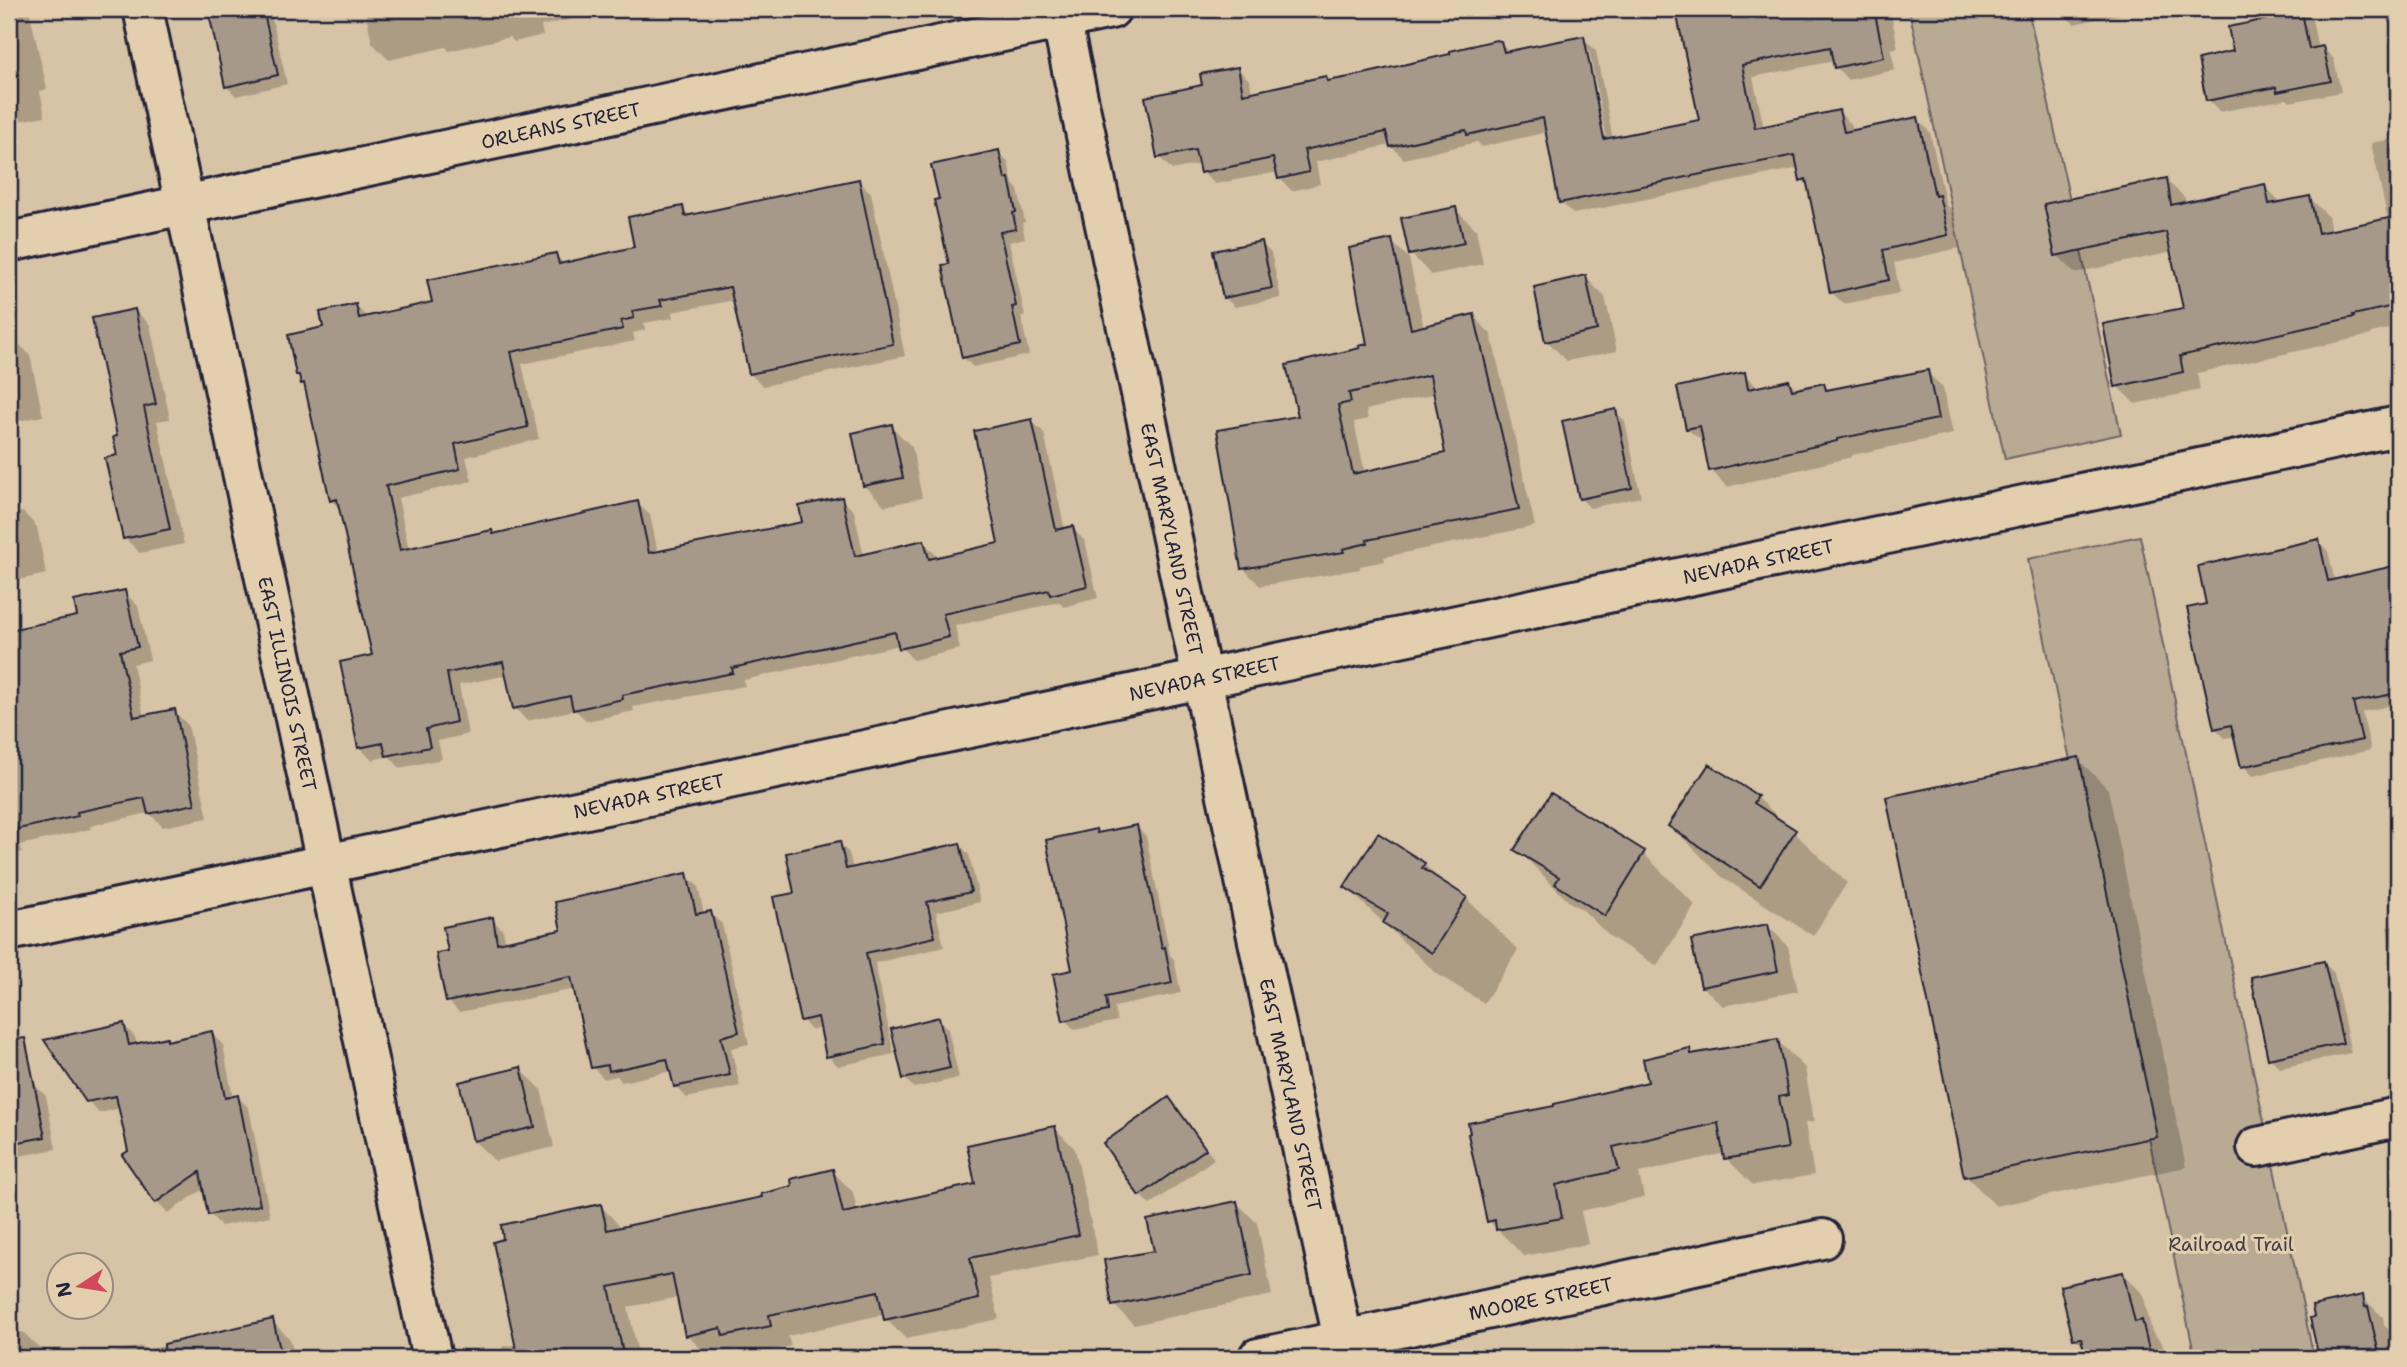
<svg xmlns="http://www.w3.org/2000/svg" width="2407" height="1367" viewBox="0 0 2407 1367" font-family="'Shantell Sans',sans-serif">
<rect width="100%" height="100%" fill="#d7c4a6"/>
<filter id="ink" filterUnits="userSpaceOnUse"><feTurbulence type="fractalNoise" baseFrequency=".0143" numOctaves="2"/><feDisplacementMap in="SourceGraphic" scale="14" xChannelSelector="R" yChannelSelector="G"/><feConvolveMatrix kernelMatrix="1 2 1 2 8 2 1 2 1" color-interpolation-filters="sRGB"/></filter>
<g filter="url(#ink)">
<path fill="#b9aa94" stroke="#6e6668" stroke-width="2" d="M1909,9H2028L2121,434L2005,459Z
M2140,536L2314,1358H2195L2028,559Z"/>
<path fill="#0003" fill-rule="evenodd" d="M9,9H29L47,89L40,91L45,116L9,123Z
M210,9H270L287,84L236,96L226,86Z
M365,9H574L570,10L572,19L541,26L543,35L514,42L510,37L449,51L446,47L389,60L372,43Z
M1721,9H1890L1898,48L1891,49L1895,70L1848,80L1836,67L1834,61L1753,77L1764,128L1839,112L1852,125L1853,132L1918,119L1930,132L1946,205L1951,210L1959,248L1894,263L1900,293L1844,304L1831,292L1809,187L1802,180L1799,168L1573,214L1561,202L1547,132L1482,147L1477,142L1404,159L1390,145L1316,162L1320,184L1292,191L1279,178L1278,172L1215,184L1202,172L1200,164L1172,170L1159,157L1204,87L1237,68L1250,81L1252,94L1325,77L1330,82L1500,42L1511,53L1583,38L1596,51L1613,139L1701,122L1679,18ZM1585,50H1589L1608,147L1604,148Z
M2063,9H2128L2129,12L2074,24L2064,14Z
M2262,9H2310L2318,49L2323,48L2334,59L2341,92L2290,102L2287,99L2219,112L2208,100L2235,53L2265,25Z
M2398,138V327L2371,333V335L2197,373L2200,390L2135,404L2117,386L2185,309L2172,252L2075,273L2057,255L2166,180L2185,198V204L2264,186L2282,203L2310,198L2328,216L2331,232L2388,220L2371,143Z
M998,152L1008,162L1013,184L1018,190L1025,222L1022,223L1025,238L1009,242L1025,316H1021L1029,355L973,367L963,357L941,200Z
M859,181L871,193L905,356L763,386L750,374L735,300L672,312L673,318L644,323L645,330L633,333L635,341L522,364L539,439L466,457L472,481L398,498L409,550L492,532L495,536L637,503L650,515L658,553L805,523L841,499L854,511L864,556L924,542L936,555L937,559L1000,545L1032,421L1044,433L1065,530L1072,528L1085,541L1098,598L1064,607L1059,602L955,626L960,649L913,660L900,645L744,680L745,686L633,707L634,711L587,721L575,710L527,721L515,708L508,675L459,685L468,734L438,741L442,759L400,768L389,756L372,760L360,748L374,656L342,511L331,500L306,387L298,374L325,328L356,306L368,318L434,303L556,255L565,265L636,249L683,208L691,217Z
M1455,209L1476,229L1483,264L1431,275L1411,254Z
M1391,241L1409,258L1424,328L1473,316L1491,334L1535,526L1384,557L1385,561L1360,566V569L1260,586L1243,568L1300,417L1362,350L1369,346ZM1435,394L1447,454L1365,473L1354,422L1368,419L1366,410Z
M1261,243L1271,253L1281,298L1235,307L1225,298Z
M1585,277L1605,297L1617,351L1567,361L1547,341Z
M135,310L150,325L170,419L157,421L184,544L140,553L125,538L119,437Z
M20,345L30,355L43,416L9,423V348Z
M1927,372L1943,388L1953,434L1852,455V457L1727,487L1711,470L1706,444L1687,429L1744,374L1758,388L1789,381L1798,390L1824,385L1830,391Z
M1615,411L1625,421L1641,497L1590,508L1581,499Z
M891,426L912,447L922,498L885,506L864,485Z
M23,512L37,527L46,574L9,582V515Z
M2318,541L2328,551L2335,582L2396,567L2395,558L2398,557V704L2362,712L2371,750L2253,776L2243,766L2236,736L2225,738L2215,728L2209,605Z
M124,592L138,606L150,660L133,664L144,717L174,711L188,725L208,818L163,827L149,813L90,826L91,829L20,845L22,852L9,854V632L79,618Z
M2078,759L2108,789L2186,1167L1996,1206L1966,1176Z
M1709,766L1757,797L1847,883L1813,936L1722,877L1671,826Z
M1136,827L1146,836L1170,955L1174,959L1181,993L1114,1007L1117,1021L1075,1030L1065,1020L1096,831L1099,834Z
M839,843L849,853L853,869L959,845L969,854L980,902L936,912L944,947L875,963L894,1054L838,1066L828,1056L822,1028L811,1030L802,1020L796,894Z
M1517,849L1643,853L1695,905L1657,966L1609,936L1584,911L1568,901Z
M1424,864L1444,884L1466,898L1518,950L1484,1003L1437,974L1346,887Z
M686,875L698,886L704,914L710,913L722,924L749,1044L731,1048L740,1086L687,1098L675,1086L672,1071L622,1082L617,1076L604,1079L593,1067L576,989L459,1012L448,1001L450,952L492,919L503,930L506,943L563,931Z
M2398,924V978L2387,927Z
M1768,926L1788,946L1798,991L1723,1006L1702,986Z
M2324,963L2334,973L2351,1053L2280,1068L2270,1058Z
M938,1019L948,1029L959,1078L914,1088L904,1078Z
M124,1025L135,1037L137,1045L166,1039L169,1042L211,1033L223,1045L233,1098L238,1097L249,1108L270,1216L221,1226L210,1214L205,1188L168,1213L156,1202L130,1152L121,1108L99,1113L88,1101Z
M1778,1041L1805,1068L1814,1122L1805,1123L1814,1175L1753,1185L1726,1158L1725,1153L1639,1173L1644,1197L1581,1211L1588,1244L1524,1256L1489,1221L1557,1107L1650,1083L1689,1050L1694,1055Z
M520,1069L541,1089L554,1147L495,1161L474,1141Z
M33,1083L46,1096L56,1149L9,1158V1088Z
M1169,1099L1179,1109L1214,1159L1150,1205L1140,1195Z
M1055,1128L1075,1149L1098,1255L989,1278L999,1319L906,1339L886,1319L885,1314L788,1336L791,1346L745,1356L738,1349L707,1355L687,1335L679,1297L628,1307L639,1358H504L502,1347L516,1344L601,1206L622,1228L764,1198L832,1171L853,1192L857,1211L977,1185Z
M1237,1203L1257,1223L1272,1295L1134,1325L1114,1305L1156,1252Z
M2123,1274L2143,1294L2152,1332L2162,1343L2166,1358H2087L2085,1349L2075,1338Z
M2362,1297L2383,1317L2384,1325L2388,1329L2394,1358H2321L2312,1319Z
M272,1321L290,1339L295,1358H86L142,1346L146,1350Z
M23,1332L41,1350L43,1358H9V1335Z"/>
<path fill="#a7998a" stroke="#22223b" stroke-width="2" fill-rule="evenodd" d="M208,9H263L278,75L225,87Z
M1712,9H1874L1884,57L1834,68L1830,47L1742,65L1755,128L1839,110L1844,132L1918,117L1935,196L1939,195L1948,235L1883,250L1889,280L1830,293L1806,179L1800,181L1795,155L1559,203L1543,118L1467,135L1466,130L1390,147L1386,132L1304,150L1309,172L1278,179L1273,158L1200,173L1195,150L1157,158L1145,97L1202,85L1200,74L1238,67L1243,94L1326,76L1327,81L1355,76L1450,54V51L1496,40L1501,41L1504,52L1584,36L1604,139L1699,120L1677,16Z
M2302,12L2309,49L2323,46L2331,81L2277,92L2276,87L2206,101L2198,59L2233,51L2228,27Z
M999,150L1005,179L1009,178L1016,212L1013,213L1016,229L1000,232L1016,306L1012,307L1020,345L962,358L942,265L949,264L934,200L939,199L931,165Z
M2167,178L2171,205L2265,184L2269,204L2310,196L2318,233L2398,216V305L2353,315L2354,317L2180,356L2183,372L2115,387L2103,324L2183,308L2166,232L2055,256L2044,204Z
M859,179L893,344L749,374L730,287L660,300L662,306L632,311L634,318L621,321L623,329L511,352L528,427L455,444L460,469L386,486L400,550L492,530L493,534L638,501L649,553L802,522L799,506L842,497L855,556L924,540L929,559L998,543L974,431L1032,419L1056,530L1073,526L1087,586L1050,595L1049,590L943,614L949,637L899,649L895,632L732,668L733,673L622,695L623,699L573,710L570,696L513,709L503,662L447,673L456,722L426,729L430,747L386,756L383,743L358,748L340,662L372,655L337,499L330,501L304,383L301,384L299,375H296L288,335L323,327L320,312L356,304L359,318L432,302L427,280L556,253L559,264L634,247L628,217L683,206L685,216Z
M1456,207L1464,243L1409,255L1401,218Z
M1392,239L1411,329L1474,314L1519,509L1367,540L1368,543L1343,549L1344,552L1241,569L1217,430L1298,416L1286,365L1360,348L1359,346L1367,344L1349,248ZM1430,375L1445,453L1353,474L1338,405L1351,402L1349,393Z
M1262,241L1272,288L1223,298L1213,251Z
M1586,275L1597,330L1545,342L1534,287Z
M135,309L156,404L144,407L170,529L123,539L105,458L117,455L113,437L117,436L92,318Z
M1928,370L1938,419L1837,439V441L1709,471L1700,426L1686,429L1677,387L1745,372L1748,389L1789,380L1792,390L1824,383L1826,390Z
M1616,409L1632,488L1579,499L1562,421Z
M892,424L903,478L863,486L852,433Z
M2319,539L2328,581L2398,565V693L2353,702L2362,740L2241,767L2231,725L2214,729L2187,608L2206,604L2198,566Z
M125,590L138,647L120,651L134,717L175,709L195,804L148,814L144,798L77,812L78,816L9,831V630L77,616L74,601Z
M2079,757L2157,1137L1964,1177L1886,797Z
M1709,764L1758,796L1754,803L1796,830L1760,886L1668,826Z
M1551,793L1645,851L1605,916L1555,884L1559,877L1514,850Z
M1137,825L1162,948L1165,947L1172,983L1106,997L1108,1011L1063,1021L1053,974L1072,970L1046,840L1096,829L1097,833Z
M1378,833L1425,863L1422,868L1467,897L1432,953L1383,923L1388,914L1344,887Z
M840,841L846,869L960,843L971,892L927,902L935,937L866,953L885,1044L826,1057L818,1017L800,1021L773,897L794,893L786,853Z
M687,873L696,914L711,911L739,1032L721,1037L730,1075L674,1087L667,1059L609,1071L608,1065L591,1068L571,977L446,1002L436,953L448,951L443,927L493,917L497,943L561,930L555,902Z
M1768,924L1778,971L1701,987L1691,940Z
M2324,961L2343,1043L2268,1059L2251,977Z
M939,1017L950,1068L903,1079L891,1029Z
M124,1023L129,1045L167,1037V1041L212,1031L225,1098L238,1095L260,1205L208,1215L200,1172L155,1203L122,1155L128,1151L116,1096L86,1102L44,1040Z
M25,1038L45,1137L9,1144V1040Z
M1778,1039L1788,1095L1779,1097L1788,1148L1724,1159L1718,1123L1613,1147L1619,1170L1556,1185L1562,1218L1496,1230L1495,1220L1487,1222L1468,1134L1470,1133L1468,1123L1554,1106V1104L1648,1082L1643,1059L1690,1048L1691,1054Z
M521,1067L535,1127L473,1141L459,1082Z
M1169,1097L1206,1149L1139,1196L1103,1143Z
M1055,1126L1079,1235L970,1258L979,1299L884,1320L878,1291L769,1315L771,1326L723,1336L721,1328L685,1336L672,1274L609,1287L624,1358H518L493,1242L503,1239L501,1225L601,1204L607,1230L762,1197L761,1194L792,1186L791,1179L833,1169L843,1213L975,1184L967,1145Z
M1237,1201L1252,1275L1112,1306L1104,1260L1154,1251L1147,1220Z
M2123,1272L2135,1322L2142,1320L2151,1358H2086L2081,1338L2073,1339L2060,1286Z
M2363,1295L2365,1307L2368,1306L2380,1358H2319L2310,1318L2314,1317L2312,1306Z
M273,1319L282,1358H165L164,1344Z"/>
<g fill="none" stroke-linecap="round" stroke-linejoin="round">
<defs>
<g id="minor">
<path id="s1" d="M143,9L432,1358"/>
<path id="s2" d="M1059,9L1347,1358"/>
<path id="s3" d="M9,931L2398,426"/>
<path d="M2257,1147L2398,1117"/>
<path id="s4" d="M1258,1358L1822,1239"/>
</g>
<g id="secondary">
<path id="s5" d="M9,242L1111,9"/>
</g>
</defs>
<use href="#minor" stroke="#22223b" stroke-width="44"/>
<use href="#secondary" stroke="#22223b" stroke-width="44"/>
<use href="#minor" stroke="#e3cfad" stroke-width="38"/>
<use href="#secondary" stroke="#e3cfad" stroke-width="38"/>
</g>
</g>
<g text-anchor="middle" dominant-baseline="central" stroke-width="6" stroke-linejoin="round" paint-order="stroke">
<g font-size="19" fill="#22223b" stroke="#e3cfad">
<text stroke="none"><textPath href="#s5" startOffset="564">ORLEANS STREET</textPath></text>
<text stroke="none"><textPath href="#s2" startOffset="542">EAST MARYLAND STREET</textPath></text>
<text stroke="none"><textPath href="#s3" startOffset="1788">NEVADA STREET</textPath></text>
<text stroke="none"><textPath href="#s3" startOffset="1222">NEVADA STREET</textPath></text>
<text stroke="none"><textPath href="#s1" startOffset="690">EAST ILLINOIS STREET</textPath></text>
<text stroke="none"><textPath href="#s3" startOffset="654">NEVADA STREET</textPath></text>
<text stroke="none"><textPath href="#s2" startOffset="1110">EAST MARYLAND STREET</textPath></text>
<text stroke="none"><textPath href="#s4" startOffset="289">MOORE STREET</textPath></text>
</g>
<g font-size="19" fill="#403d4d" stroke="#e3cfad">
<text x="2231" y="1244">Railroad Trail</text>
</g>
</g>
<rect width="2407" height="1367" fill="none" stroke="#e3cfad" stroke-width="35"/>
<rect x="18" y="18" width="2372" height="1332" fill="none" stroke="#22223b" stroke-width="2.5" filter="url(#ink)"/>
<g transform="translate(80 1286) rotate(258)"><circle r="33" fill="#e3cfad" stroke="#968a7f" stroke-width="2"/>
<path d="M0-5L12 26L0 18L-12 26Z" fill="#d1495b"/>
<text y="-10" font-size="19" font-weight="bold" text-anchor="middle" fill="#22223b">N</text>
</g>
</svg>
